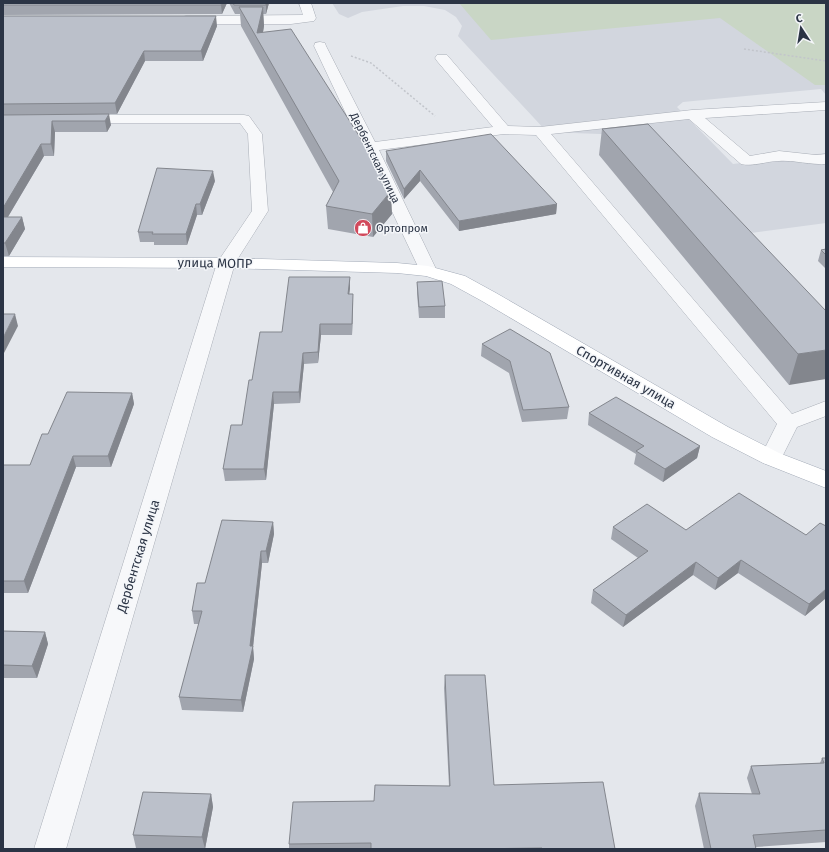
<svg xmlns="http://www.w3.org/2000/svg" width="829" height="852" viewBox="0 0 829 852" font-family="'Fira Sans',sans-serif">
<rect width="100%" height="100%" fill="#e4e7ec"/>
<path fill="#d2d6de" d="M332,3H826V95L821,89L683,102L677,107L733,164L826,153V223L751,233L652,136L547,132L467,46L458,36L462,26L456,17L445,10L424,6H403L362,12L348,18L339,14Z"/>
<path fill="#c9d6c5" d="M459,3H826V85H815L720,18L491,40Z"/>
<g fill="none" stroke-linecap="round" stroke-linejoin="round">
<defs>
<path id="minor" d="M299,3H311L316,18L314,21L291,24H186L182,23L180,20L182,17L186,16L303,15Z
M320,42L325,43L326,46L375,142L493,127L437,61L435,58L437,55H447L508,126L540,127L692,110L826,102V110L705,118L750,156L779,151L816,155L826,154V164C810,165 795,160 779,161C766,161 754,167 741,164L689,119L551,134L792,414L826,401V416L797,427L779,463L771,465L763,463L760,458L777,424L536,135L504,134L379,150L437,271L434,275L428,276L422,275L314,46L315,43Z
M79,115H244L249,116L262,134L268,211L235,263L66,849H34L217,263L252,211L248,134L240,123H79L74,122L72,119L74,116Z"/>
<path id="major" d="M3,257L226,258L397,263L428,266L465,276L496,293L728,427L779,453L826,471V488L763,463L712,437L482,301L451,284L426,276L397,273L226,268L3,267Z"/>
</defs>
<use href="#minor" stroke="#a9aeb7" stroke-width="1"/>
<use href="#major" stroke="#a3abb8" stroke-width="1"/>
<path stroke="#c2c5cb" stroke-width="1.5" stroke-dasharray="2 2" stroke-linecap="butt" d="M744,49L826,61
M351,56L371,63L435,116"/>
<use href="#minor" fill="#f7f8fa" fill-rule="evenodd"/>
<use href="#major" fill="#fff" fill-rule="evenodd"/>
</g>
<path fill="#a1a5ae" d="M3,3H227L222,14L3,15Z
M229,3H269L266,14H263L264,26L263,32L392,214L373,237L328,229L326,206L333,192L241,26L240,14H235Z
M3,16L217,26L203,61H145L117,114H97L111,125L107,132H55L54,156H44L8,217H22L25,229L9,256H3Z
M602,129L826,311L789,385L599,155Z
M386,151L557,204L556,214L459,231L420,181L404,199L386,161Z
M215,181L202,215H197L187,245H154V242H140L138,232Z
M826,249V269L818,261L821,250Z
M350,277V288L349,294L353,304L352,335H321L318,363L304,364L300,403L274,404L266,480L225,481L223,469L242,425L252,380L282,332Z
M417,282L445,306V318H419L417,293Z
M482,344L550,353L569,407L567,419L522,422L509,373L481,356Z
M132,393L134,404L111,467H76L28,593H3V465H30L48,434Z
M589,413L700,446L697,458L663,482L634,464L636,454L588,425Z
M273,522L274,534L268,563H262L253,647L254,659L243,712L182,710L179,697L199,624H194L192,611L205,583Z
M613,527L686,530L826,598L805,616L738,573L715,590L693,575L623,627L591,603L593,590L638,558L611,539Z
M3,631L45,632L48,644L37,678H3Z
M445,675L494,785L615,849H289V844L374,801L449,786L444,688Z
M822,758H826V842L756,847V849H704L695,806L699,793L752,794L747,778L751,766L820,763Z
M211,794L213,807L205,849L136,848L133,835Z"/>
<path fill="#83868d" d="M222,3H227L222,14L221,5Z
M266,3H269L266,14Z
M263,7L264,26L261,44L257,33Z
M216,16L217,26L203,61L201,51Z
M144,51L145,61L117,114L115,103Z
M109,114L111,125L107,132L105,121Z
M52,121L55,132L54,156L51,144Z
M41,144L44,156L3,225V208Z
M420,170V181L404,199V189Z
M213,171L215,181L202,215L200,204Z
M391,191L392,214L373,237L372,214Z
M196,204L197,215L187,245L186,234Z
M557,204L556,214L459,231V221Z
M22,217L25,229L9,256L5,243Z
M350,277V288L348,304V294Z
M353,294V304L352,335V324Z
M15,314L18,326L4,353L3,350V338Z
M320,324L321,335L318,363V352Z
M826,350V379L789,385L798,354Z
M303,353L304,364L300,403L299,392Z
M273,392L274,404L266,480L264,469Z
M132,393L134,404L111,467L108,456Z
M700,446L697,458L663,482L665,469Z
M73,456L76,467L28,593L24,581Z
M273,522L274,534L268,563L266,551Z
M261,551L262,563L253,647L254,659L243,712L241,700L250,646Z
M741,560L738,573L715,590L718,578Z
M696,562L693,575L623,627L626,615Z
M826,589V598L805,616L809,604Z
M45,632L48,644L37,678L32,666Z
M211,794L213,807L205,849L202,837Z"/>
<path fill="#bbc0ca" stroke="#83868d" d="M3,3H222L221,5H3Z
M233,3H266V5H234Z
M239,7H263L257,33L291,29L363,142L367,141L391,191L372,214L326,206L339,181Z
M3,16H216L201,51H144L115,103L3,104Z
M109,114L105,121H52L51,144H41L3,208V115Z
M648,124L826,311V350L798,354L602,129Z
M491,134L557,204L459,221L420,170L404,189L386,151Z
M157,168L213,171L200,204H196L186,234H152L153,232H138Z
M3,217H22L5,243H3Z
M826,249V255L821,250Z
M289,277H350L348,294H353L352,324H320L318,352L303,353L299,392H273L264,469H223L231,425H242L249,380H252L260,332H282Z
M442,281L445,306L419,307L417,282Z
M3,314H15L3,338Z
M510,329L550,353L569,407L523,410L510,361L482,344Z
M67,392L132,393L108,456H73L24,581H3V465H30L42,434H48Z
M616,397L700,446L665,469L636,451L644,446L589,413Z
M739,493L806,535L820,523L826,526V589L809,604L741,560L718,578L696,562L626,615L593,590L648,551L613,527L647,504L686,530Z
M222,520L273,522L266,551H261L250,646H253L241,700L179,697L202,611H192L197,583H205Z
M3,631L45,632L32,666L3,665Z
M445,675H485L494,785L603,782L615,849H542V848L466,849H371V843L289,844L293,802L374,801L375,785L450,786Z
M822,758H826V830L753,835L756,849H711L699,793L760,794L751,766L824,763Z
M143,792L211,794L202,837L133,835Z"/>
<defs>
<symbol id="shop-disc" viewBox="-11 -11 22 22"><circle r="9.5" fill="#d1495b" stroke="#f4f6f9"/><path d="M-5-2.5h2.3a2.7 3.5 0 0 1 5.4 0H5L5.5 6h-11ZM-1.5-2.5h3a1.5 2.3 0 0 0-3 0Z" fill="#fff"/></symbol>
</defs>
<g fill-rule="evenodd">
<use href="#shop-disc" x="353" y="218" width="20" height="20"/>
</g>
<g text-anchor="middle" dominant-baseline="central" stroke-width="3" stroke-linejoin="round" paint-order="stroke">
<g font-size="11" fill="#2b3445" stroke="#f4f6f9">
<text transform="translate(375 158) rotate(64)">Дербентская улица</text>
</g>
<g font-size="11" fill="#2b3445" stroke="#f4f6f9" text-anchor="start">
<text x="376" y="228">Ортопром</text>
</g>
<g font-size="13" fill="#2b3445" stroke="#f4f6f9">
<text transform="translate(215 263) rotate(1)">улица МОПР</text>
<text transform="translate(626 377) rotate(30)">Спортивная улица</text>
<text transform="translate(138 556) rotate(-73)">Дербентская улица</text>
</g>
</g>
<rect width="829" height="852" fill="none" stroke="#2b3445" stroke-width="8"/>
<g transform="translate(801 28) rotate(348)" stroke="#f4f6f9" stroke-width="3" paint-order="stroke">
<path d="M0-3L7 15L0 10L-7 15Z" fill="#2b3445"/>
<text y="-6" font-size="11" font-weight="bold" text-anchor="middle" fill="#2b3445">С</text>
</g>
</svg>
